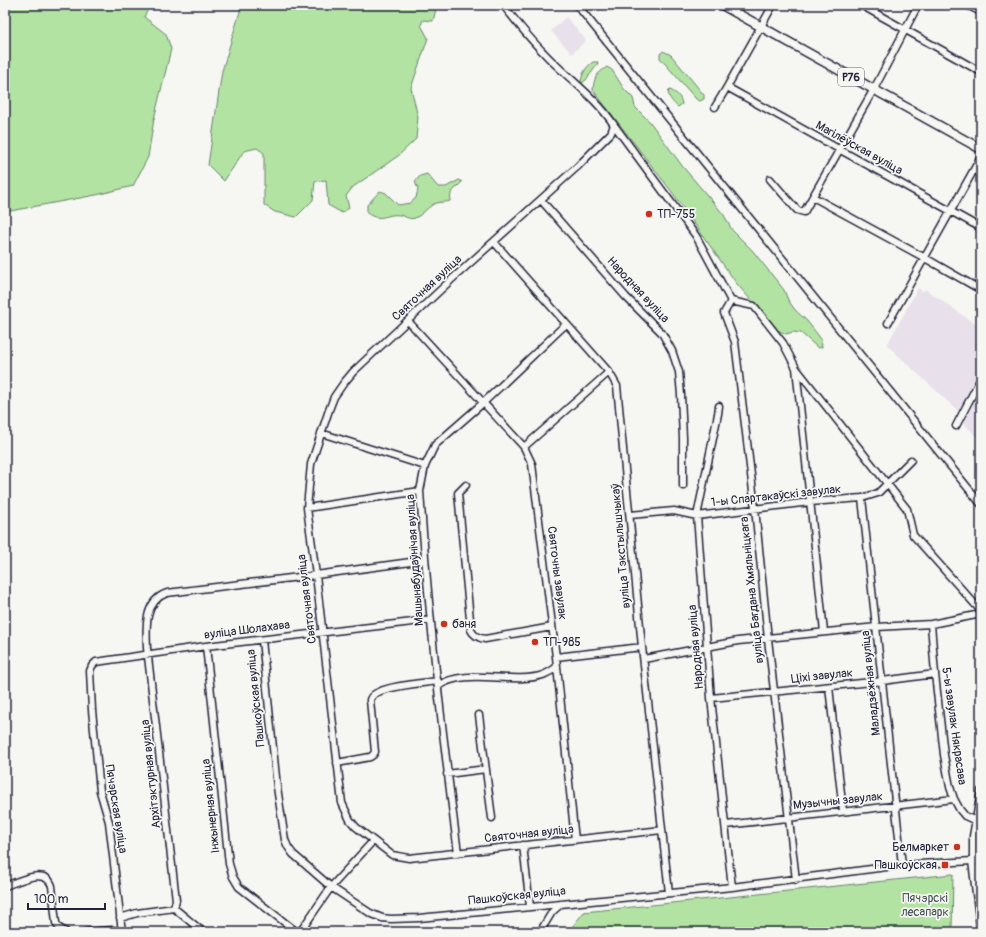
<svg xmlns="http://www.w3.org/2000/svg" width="986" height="937" viewBox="0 0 986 937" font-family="Pangolin,sans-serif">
<rect width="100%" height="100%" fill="#f6f6f2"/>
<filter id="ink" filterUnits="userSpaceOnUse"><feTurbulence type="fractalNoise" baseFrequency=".025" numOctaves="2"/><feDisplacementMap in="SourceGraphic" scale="8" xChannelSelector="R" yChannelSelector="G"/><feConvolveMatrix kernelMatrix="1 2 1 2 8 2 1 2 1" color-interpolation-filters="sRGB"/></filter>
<g filter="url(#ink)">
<path fill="#e8e0eb" d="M566,17L586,40L572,54L551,31Z
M918,288L923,292L925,289L981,328V371L969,397L958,411L887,345Z
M981,387V442L962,421L971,409L972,406L971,405Z"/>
<path fill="#b2e3a3" stroke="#6a826f" d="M5,5H150L144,17L166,34L171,49L154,119L148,157L133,186L96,195L5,212Z
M242,5H437L433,21L423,20L421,25L428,38L411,88L418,117L416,139L398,156L353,187L346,196L349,208L342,213L328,205L326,180L315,181L313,200L296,217L275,212L264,205V153L257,148L244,151L224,181L208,165L222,71Z
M663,51L671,55L704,95V99L700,101L696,99L660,58V54Z
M593,62H598L597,65L586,80L582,83L581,81C583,72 586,67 593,62Z
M607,67L612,70L624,89L633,98L635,107L650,122L683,167L724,215L732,230L752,250L784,290L788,300L795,310L807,321L821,339L822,347L818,348L801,333L793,332L786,334L777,330L737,284L672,192L593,90C594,78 596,74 607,67Z
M670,90C677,93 681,97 682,104L678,107C673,103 669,98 668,92Z
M427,174L438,187H446L459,180L462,182L451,193L450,201C444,203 438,201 432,205C426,209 422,215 415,218C409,220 405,216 400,215C386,213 381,223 367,213V205L380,191L386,193L398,205L410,203L416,198L418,189L415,182L420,176Z
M953,874L952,932H568L584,912Z"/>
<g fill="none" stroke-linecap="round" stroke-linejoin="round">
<defs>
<path id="minor" d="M503,5C516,21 528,37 543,52C566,77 595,96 614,125L611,133L577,167L451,280L353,372L343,384L334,397L329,410L311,464L307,508L316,575L342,803L350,820L356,827L392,855L409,858L662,830
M861,5L981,72
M967,5L981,12
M727,87L981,228
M715,107L727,87L773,5
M614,125L696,236L731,301L754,306L783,343L796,368L907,509L913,535L981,611
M770,179L797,210L804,212L874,89L918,5
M813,197L925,258L981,290
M541,200L626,297L662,333L672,351L679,372L681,395L683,438V486
M494,242L609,372L617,386L642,647L669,893
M731,301L724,313L735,342L755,508L768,639L796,880
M408,321L524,447L532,464L556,657L575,840
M888,323L981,157
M796,368L824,632
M719,406L718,414L697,516L711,698L732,887
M956,426L981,378
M321,433L425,466
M524,447L609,372
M466,485L458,493L471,630C474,636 478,638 485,639L552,627
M862,498L902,865
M307,508L420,491
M630,515L674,511L697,516L810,502L862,498L878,493L911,460
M931,624L935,674L944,755L950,787L954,799L960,810L965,816L976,821
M262,640L277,787L285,840L288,847L293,854L331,887L370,913L382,918L391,919L419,918L732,887L902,865L973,861V836L981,791
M206,646L229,864L233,877L239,887L297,932
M556,657L642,647
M644,659L738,641L877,627L931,624L981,614
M438,686C466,667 511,685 543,675C548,673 553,670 557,667
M829,687L843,811
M711,698L882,681L935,674
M479,715L492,818
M337,763L370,757L373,755L375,752L370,700C372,686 425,683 438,681
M447,774L486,769
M726,825L954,799
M523,845L530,907
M458,853C442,732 428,612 420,491L425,466L435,445L483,403L566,324
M5,886C18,882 46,866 52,886L56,923L59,928L66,932
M120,918L137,913L174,908
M86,932L113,930L118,932
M122,932L109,822L100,791L92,710L90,671L92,666L96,662L206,646L430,620
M203,932L174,908L176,900L147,648C146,628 144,601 167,593L316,575L425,560
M300,932L331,887L373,841
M540,932L552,912L561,904"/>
<path id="major" d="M722,5L981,149
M981,860L973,861L981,926"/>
</defs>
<use href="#minor" stroke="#22223b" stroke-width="9"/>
<use href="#major" stroke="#22223b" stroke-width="11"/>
<use href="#minor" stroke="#f6f6f2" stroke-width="6"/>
<use href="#major" stroke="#f6f6f2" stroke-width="8"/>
<path stroke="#22223b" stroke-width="1.5" d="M572,5L981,510
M582,5L981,498"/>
</g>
</g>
<g fill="#c8321e" stroke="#f6f6f2" stroke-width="1.5">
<circle cx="649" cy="214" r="4"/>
<circle cx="444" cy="624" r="4"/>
<circle cx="535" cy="642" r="4"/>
<circle cx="957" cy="847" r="4"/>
<rect x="941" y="861" width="8" height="8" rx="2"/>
</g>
<g text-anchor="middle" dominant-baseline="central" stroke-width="3.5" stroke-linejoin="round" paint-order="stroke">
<rect fill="#f6f6f2" stroke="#626272" stroke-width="1" x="838" y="68" width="26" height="18" rx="3"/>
<g font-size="11" font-weight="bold" fill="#22223b">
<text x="851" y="77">Р76</text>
</g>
<g font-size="12" fill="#22223b" stroke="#f6f6f2">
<text transform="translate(859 148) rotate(29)">Магілёўская вуліца</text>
<text transform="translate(427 288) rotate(-43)">Святочная вуліца</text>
<text transform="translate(638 290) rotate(47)">Народная вуліца</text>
<text transform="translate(776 496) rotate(-6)">1-ы Спартакаўскі завулак</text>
<text transform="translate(621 546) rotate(-95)">вуліца Тэкстыльшчыкаў</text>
<text transform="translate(415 560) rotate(-94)">Машынабудаўнічая вуліца</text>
<text transform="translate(557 573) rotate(83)">Святочны завулак</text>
<text transform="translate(752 590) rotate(-96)">вуліца Багдана Хмяльніцкага</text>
<text transform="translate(307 599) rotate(-97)">Святочная вуліца</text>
<text transform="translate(247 630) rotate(-7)">вуліца Шолахава</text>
<text transform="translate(696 647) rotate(-95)">Народная вуліца</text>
<text transform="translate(822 676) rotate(-6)">Ціхі завулак</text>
<text transform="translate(871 683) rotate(-96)">Маладзёжная вуліца</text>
<text transform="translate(256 698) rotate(-96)">Пашкоўская вуліца</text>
<text transform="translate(954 726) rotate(82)">5-ы завулак Някрасава</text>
<text transform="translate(151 774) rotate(-96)">Архітэктурная вуліца</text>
<text transform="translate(838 801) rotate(-6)">Музычны завулак</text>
<text transform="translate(211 806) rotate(-96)">Інжынерная вуліца</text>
<text transform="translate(116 809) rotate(81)">Пячэрская вуліца</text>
<text transform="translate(529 834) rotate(-6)">Святочная вуліца</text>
<text transform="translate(517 896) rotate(-6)">Пашкоўская вуліца</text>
</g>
<g font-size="12" fill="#22223b" stroke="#f6f6f2" text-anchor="start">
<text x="657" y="214">ТП-755</text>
<text x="452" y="624">баня</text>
<text x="543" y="642">ТП-985</text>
<text x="949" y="847" text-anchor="end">Белмаркет</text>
<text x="937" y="865" text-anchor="end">Пашкоўская</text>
</g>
<g font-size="12" fill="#465255" stroke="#f6f6f2">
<text x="925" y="898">Пячэрскі<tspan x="925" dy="14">лесапарк</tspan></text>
</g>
</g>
<rect width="986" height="937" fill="none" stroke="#f6f6f2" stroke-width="20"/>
<rect x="10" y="10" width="966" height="917" fill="none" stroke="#22223b" stroke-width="1.5" filter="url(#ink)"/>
<path d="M28 903v6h77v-6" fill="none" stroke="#22223b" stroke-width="2"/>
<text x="34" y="903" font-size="12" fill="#22223b" stroke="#f6f6f2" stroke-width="3" paint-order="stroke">100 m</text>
</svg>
